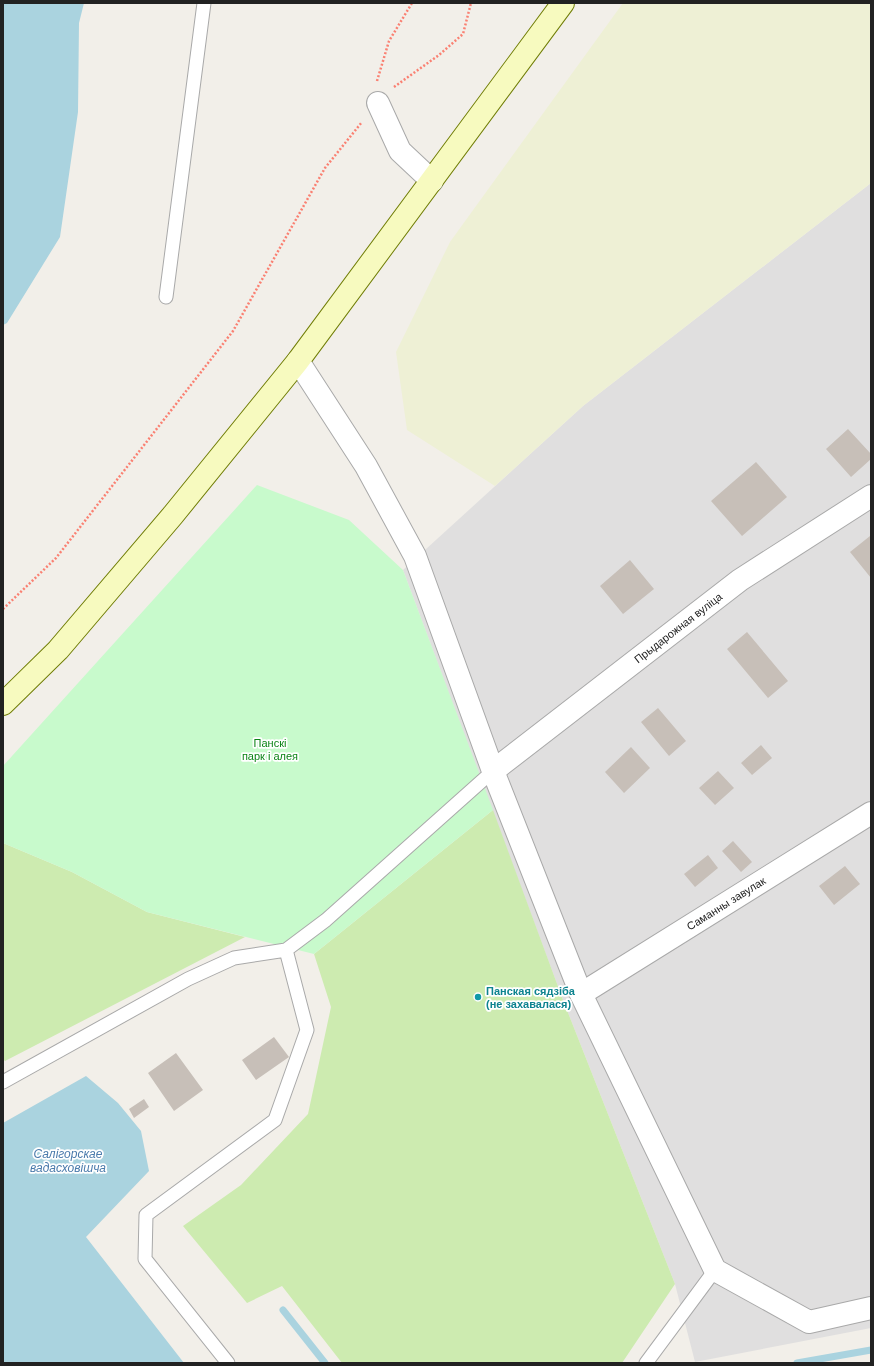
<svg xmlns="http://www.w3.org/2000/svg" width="874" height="1366" viewBox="0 0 874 1366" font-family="Arial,sans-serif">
<rect width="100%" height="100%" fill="#f2efe9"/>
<path fill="#e0dfdf" d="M871,183V1328L695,1362L675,1284L563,1000L403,570L583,406Z"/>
<path fill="#eef0d5" d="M623,3H871V183L583,406L495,486L407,430L396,352L450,242Z"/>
<path fill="#cdebb0" d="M493,810L563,1000L675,1284L622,1363H342L282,1286L247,1303L183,1226L241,1185L308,1114L331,1007L314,954Z
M3,843L72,872L147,912L245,937L5,1061L3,1059Z"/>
<path fill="#c8facc" d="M257,485L349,520L403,570L493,810L314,954L147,912L72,872L3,843V766Z"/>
<path fill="#aad3df" d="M3,3H84L79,23L78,112L60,237L7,323L3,325Z
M86,1076L118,1103L141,1131L149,1171L86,1237L184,1363H3V1123Z"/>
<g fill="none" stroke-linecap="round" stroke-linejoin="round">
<path stroke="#aad3df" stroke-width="7" d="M283,1310L325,1363
M797,1363L871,1350"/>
</g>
<path fill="#c7bfb8" d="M848,429L871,454V459L851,477L826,449Z
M756,462L787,497L742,536L711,501Z
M870,536L871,537V578L850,552Z
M630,560L654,589L623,614L600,586Z
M747,632L788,681L768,698L727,649Z
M658,708L686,741L669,756L641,722Z
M761,745L772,758L752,775L741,763Z
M631,747L650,768L624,793L605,772Z
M718,771L734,788L715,805L699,788Z
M733,841L752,862L741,872L722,851Z
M708,855L718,868L695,887L684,874Z
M845,866L860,884L834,905L819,886Z
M274,1037L289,1057L256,1080L242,1060Z
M176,1053L203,1090L174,1111L148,1073Z
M144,1099L149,1107L134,1118L129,1109Z"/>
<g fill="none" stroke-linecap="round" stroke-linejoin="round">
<defs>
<path id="service" d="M166,297L204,3
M3,1082L188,979L234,958L286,950L326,920L493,771
M228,1363L145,1259L146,1215L275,1120L307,1030L286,950
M646,1363L715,1270"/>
<g id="minor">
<path d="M378,103L400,151L432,181"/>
<path d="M298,361L366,466L415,556L493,771L581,994L715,1270L809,1322L871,1308"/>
<path id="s1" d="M493,771L740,580L871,496"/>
<path id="s2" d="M581,994L871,813"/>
</g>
<path id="secondary" d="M3,704L58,650L173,515L298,361L563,3"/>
</defs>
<use href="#service" stroke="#a9a9a9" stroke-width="15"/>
<use href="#minor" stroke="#a9a9a9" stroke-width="24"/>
<use href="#secondary" stroke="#707d05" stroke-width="24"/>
<path stroke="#fa8072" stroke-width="2.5" stroke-dasharray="2 2" stroke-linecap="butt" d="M377,81L389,41L412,3
M394,87L439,55L463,34L471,3
M3,609L56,558L233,331L325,168L362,122"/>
<use href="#service" stroke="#fff" stroke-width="13"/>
<use href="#minor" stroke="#fff" stroke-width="22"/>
<use href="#secondary" stroke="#f7fabf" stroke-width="22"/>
</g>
<circle fill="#0f9aa8" stroke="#fff" stroke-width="1.5" cx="478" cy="997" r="4"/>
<g text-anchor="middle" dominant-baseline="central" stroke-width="3.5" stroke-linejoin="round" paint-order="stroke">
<g font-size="11" fill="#222" stroke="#fff">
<text stroke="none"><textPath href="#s1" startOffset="234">Прыдарожная вуліца</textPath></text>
<text stroke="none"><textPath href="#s2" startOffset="171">Саманны завулак</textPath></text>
</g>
<g font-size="11" fill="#0c8416" stroke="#fff">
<text x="270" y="743">Панскі<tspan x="270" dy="13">парк і алея</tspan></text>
</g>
<g font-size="11" font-weight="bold" fill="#0d838f" stroke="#fff" text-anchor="start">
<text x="486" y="991">Панская сядзіба<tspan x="486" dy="13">(не захавалася)</tspan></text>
</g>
<g font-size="12" font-style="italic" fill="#4a7aab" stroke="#fff">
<text x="68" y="1154">Салігорскае<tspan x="68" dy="14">вадасховішча</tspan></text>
</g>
</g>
<rect width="874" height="1366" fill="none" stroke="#222222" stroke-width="8"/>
</svg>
